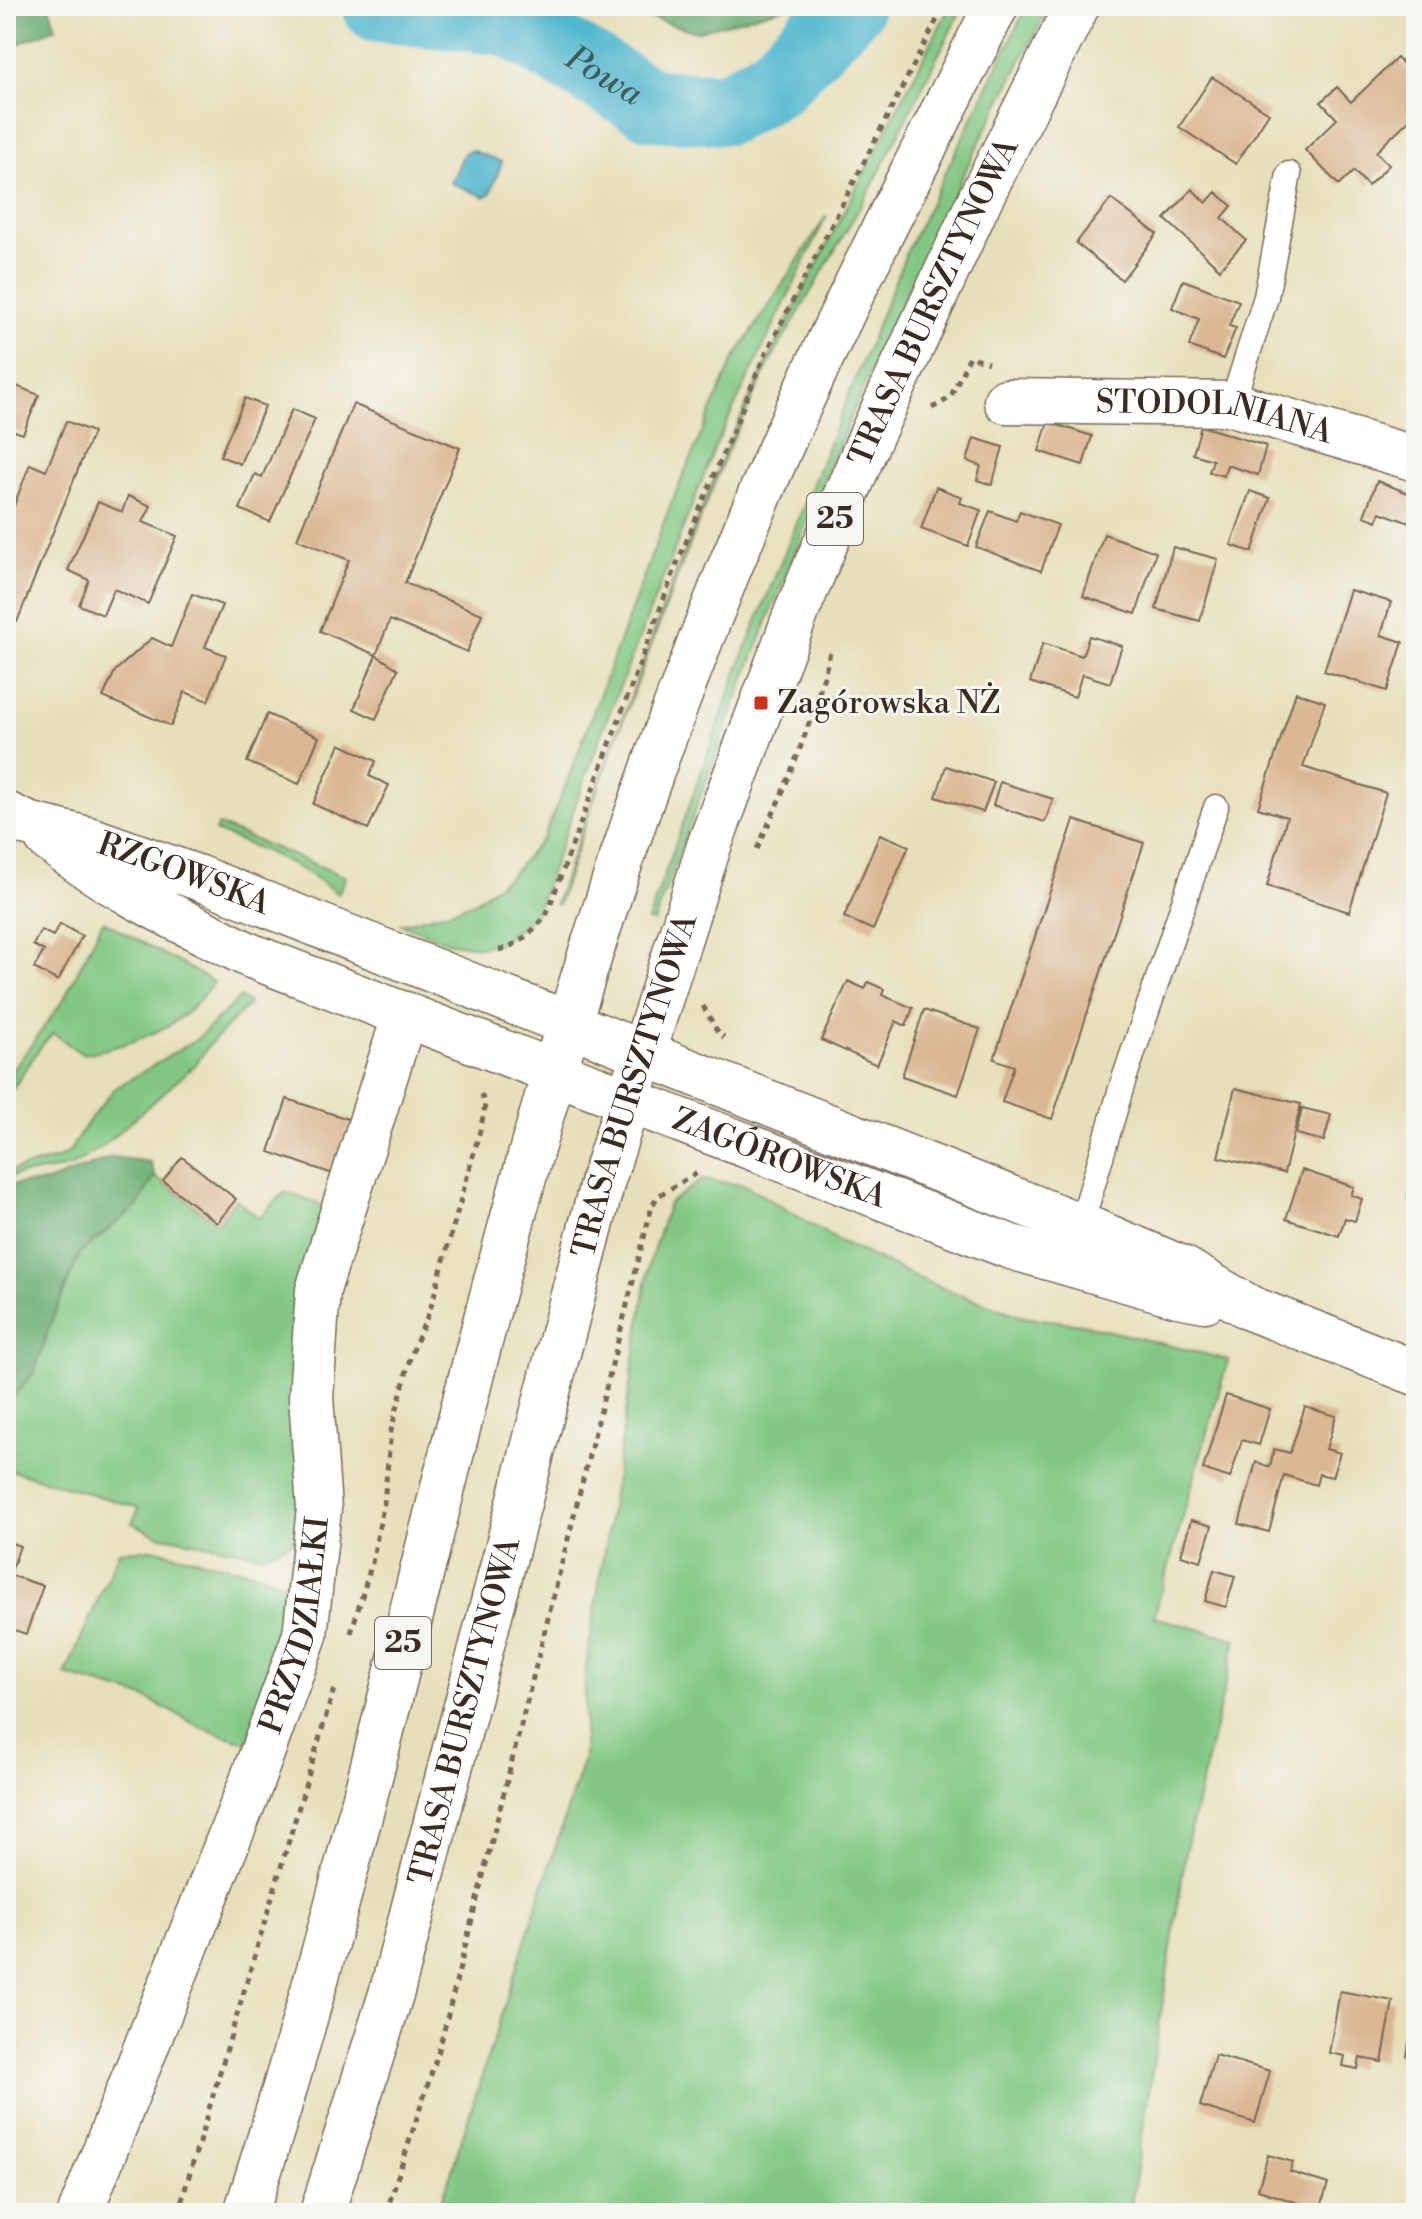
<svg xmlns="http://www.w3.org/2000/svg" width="1422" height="2219" viewBox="0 0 1422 2219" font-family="'Libre Bodoni',serif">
<rect width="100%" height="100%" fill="#f6f6f2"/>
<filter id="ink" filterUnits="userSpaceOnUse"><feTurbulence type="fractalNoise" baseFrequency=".0125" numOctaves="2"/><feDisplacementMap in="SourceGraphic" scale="16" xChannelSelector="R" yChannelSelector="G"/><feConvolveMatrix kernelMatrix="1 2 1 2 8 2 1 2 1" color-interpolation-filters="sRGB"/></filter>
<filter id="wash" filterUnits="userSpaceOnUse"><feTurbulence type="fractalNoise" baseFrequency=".006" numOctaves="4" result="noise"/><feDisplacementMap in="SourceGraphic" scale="32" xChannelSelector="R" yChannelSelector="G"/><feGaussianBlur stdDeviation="1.8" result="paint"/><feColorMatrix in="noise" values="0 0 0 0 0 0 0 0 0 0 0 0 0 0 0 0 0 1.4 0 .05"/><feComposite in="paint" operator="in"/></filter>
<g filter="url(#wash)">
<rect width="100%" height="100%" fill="#e7dfba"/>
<path fill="#81c783" stroke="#5e7850" stroke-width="2" d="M950,6H963L871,188L770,362L728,450L677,577L597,790L558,905L555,904L675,575L726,449L768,360Z
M1027,6H1049C989,123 929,239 876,359C794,544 723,733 654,922L648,921L742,658L908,249Z
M827,215L716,445L605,724L535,915L500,943L480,947L450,943L401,924L451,911L474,902L511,875L543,838L567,782L670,506L733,361Z
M218,825L346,877L338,894C300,864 259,848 215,831Z
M103,921L214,982C207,990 200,1000 193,1007C165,1034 119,1048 82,1054L53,1033L42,1045L6,1099V1080L64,999Z
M240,997L249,1004L208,1046L196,1064L103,1146L70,1167L6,1177V1172L57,1159L69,1152L88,1122L114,1089L197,1039Z
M155,1176L217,1223L236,1199L259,1218L285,1192L317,1203L328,1213L298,1539L264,1555L157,1535L132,1523L139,1508L6,1469V1406L34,1372L51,1322L80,1253L137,1206Z
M702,1180L745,1185L839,1241L929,1283L1023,1317L1082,1324L1228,1360L1154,1617L1236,1639L1187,1845L1130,2213H438L584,1758L585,1674L649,1264L669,1203Z
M152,1549L260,1574L292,1586V1616L247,1743L202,1728L144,1697L65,1675L119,1551Z"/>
<path fill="#68ac71" stroke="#526b48" stroke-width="2" d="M6,6H49L56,28L6,49Z
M623,6H790L696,32L635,13Z
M112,1157L150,1162L155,1176L137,1206L80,1253L51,1322L34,1372L6,1406V1185L47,1182Z"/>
<path fill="#4fb6cd" stroke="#457076" stroke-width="2" d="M471,150L502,162L490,194L485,197L451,183L464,153Z"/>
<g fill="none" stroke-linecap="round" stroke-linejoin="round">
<path stroke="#4fb6cd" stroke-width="72" id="s1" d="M378,6L508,20L652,105L726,109L775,81L848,6"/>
</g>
<g id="blocks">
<path fill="#dab692" d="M1397,58L1416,78V113L1376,152L1389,165L1368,186L1354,171L1339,185L1305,150L1337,119L1321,102L1337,87L1351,102Z
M1212,77L1269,113L1236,164L1179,127Z
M1192,189L1206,203L1216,192L1232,206L1222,218L1246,240L1220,269L1165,219Z
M1111,199L1157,234L1122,280L1076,243Z
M1183,280L1239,301L1229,326L1236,328L1223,359L1189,346L1199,319L1172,308Z
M6,385L13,388L14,385L39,395L23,434L6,428Z
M245,398L265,406L240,464L220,456Z
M353,404L460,448L405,583L482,614L467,652L390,620L376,655L320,631L349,560L297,539Z
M292,409L315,419L270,522L240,509L255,474L262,477Z
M66,421L93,432L17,622L6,617V559L11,547L6,545V515L10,516L30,464L46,471Z
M1048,422L1092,436L1083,465L1039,451Z
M1201,426L1266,446L1258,475L1227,465L1224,476L1209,472L1213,460L1193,454Z
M974,438L1003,447L992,485L977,480L981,466L967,461Z
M1377,481L1416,496V514L1412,524L1380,512L1377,521L1364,516Z
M936,487L962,497L960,503L981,510L968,546L921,529Z
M1250,491L1270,498L1252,552L1231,545Z
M128,496L151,506L143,522L177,536L148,604L114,589L103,615L79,605L89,580L68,570L98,502L122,512Z
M990,511L1016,521L1020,511L1058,525L1041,571L976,547Z
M1104,534L1156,552L1136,614L1083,596Z
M1173,547L1218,559L1200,621L1156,609Z
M1350,590L1391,602L1381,635L1403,642L1387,691L1324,671Z
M192,594L222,605L205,647L226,655L208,701L185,692L171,726L103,697L115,671L152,638L171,647Z
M1089,636L1122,646L1110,683L1082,674L1075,697L1030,682L1043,643L1082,656Z
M376,655L398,669L376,719L354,709Z
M1296,692L1325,702L1303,767L1386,793L1349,912L1267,886L1287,817L1258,808Z
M267,714L319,737L299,784L247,762Z
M340,744L376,761L369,776L389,785L368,829L313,804Z
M946,766L994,782L983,812L936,797Z
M1000,782L1053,799L1045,822L993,805Z
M1074,820L1144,843L1052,1119L1002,1102L1014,1066L994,1059Z
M880,834L909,846L873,930L844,917Z
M60,924L82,936L58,981L34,968L44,951L33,945L41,930L53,936Z
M848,981L865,989L868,982L884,989L882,995L913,1008L906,1026L896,1021L877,1065L821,1040Z
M924,1010L980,1029L958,1095L902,1076Z
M1235,1088L1301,1104L1284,1173L1218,1157Z
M287,1099L351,1120L333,1174L269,1152Z
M1302,1108L1331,1115L1324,1141L1296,1134Z
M182,1157L236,1199L217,1223L163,1181Z
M1415,1163H1416V1200L1408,1199Z
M1302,1170L1354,1187L1351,1195L1362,1199L1355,1221L1345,1218L1339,1236L1286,1219Z
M1226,1395L1270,1409L1259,1445L1242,1440L1230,1478L1203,1469Z
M1305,1407L1336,1416L1326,1449L1340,1453L1332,1477L1319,1474L1316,1485L1284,1475L1269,1532L1239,1524L1256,1462L1270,1467L1274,1449L1290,1453Z
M1191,1520L1212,1526L1201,1561L1181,1555Z
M6,1541L20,1546L10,1575L43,1586L26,1634L6,1627Z
M1214,1570L1235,1576L1226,1607L1205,1601Z
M1340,1991L1393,2001L1382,2062L1360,2058L1358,2069L1343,2066L1345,2056L1329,2053Z
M1414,2010H1416V2058L1407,2056Z
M1215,2055L1270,2071L1255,2123L1200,2106Z
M1268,2155L1293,2162L1290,2172L1328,2184L1320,2210L1258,2190Z"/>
</g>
</g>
<g filter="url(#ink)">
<use href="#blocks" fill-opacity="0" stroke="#776955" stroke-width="2"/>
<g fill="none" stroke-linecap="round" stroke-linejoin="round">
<defs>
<path id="service" d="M1232,404L1266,297L1289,174
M1078,1235L1123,1082L1216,807"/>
<g id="minor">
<path id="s2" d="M1006,401L1232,404L1416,459"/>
<path id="s3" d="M80,2213L250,1786L305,1635L319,1509L311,1397L318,1290L405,1014"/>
</g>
<g id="tertiary">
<path id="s4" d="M6,814L28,824L92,840L199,878L1094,1231L1184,1269L1250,1308L1416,1373"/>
<path id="s5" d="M47,838C108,887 179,920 249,955L1011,1247L1178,1295L1205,1300"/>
</g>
<g id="primary">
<path d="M246,2213C373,1822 449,1416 569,1023C627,832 695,643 775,460C842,306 921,156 996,6"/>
<path id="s6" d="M322,2213L392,1991L603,1180L709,846L797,611L869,440L981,197L1077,6"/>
</g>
</defs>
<use href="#service" stroke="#776955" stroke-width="27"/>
<use href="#minor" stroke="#776955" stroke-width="47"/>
<use href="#tertiary" stroke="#776955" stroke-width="47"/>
<use href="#primary" stroke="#776955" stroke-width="47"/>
<path stroke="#776955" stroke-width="5" stroke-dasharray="6 6" stroke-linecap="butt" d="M932,408L950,398L970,356L988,363
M757,849C787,785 815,717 831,648
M499,950C519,945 533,931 546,916L676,566L763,359L944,6
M703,1006L719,1034L724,1037
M351,1633L372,1563L384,1502L391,1431L411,1355L430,1310L481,1127L485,1105L480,1091
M178,2213L334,1689
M386,2213L439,2050L652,1206L658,1196L697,1173"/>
<use href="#service" stroke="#fff" stroke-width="24"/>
<use href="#minor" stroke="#fff" stroke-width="44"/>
<use href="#tertiary" stroke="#fff" stroke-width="44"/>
<use href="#primary" stroke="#fff" stroke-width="44"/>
</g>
</g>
<rect fill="#c8321e" stroke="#f6f6f2" stroke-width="3" x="753" y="695" width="16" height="16" rx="4"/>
<g text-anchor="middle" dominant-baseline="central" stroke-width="6" stroke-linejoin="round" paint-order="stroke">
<g fill="#f6f6f2" stroke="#73675e" stroke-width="2">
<rect x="807" y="493" width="56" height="52" rx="6"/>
<rect x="375" y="1617" width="56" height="52" rx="6"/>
</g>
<g font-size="30" font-weight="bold" fill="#3b2a1e">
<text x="835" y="519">25</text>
<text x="403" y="1643">25</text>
</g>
<g font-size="32" fill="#3b2a1e" stroke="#f6f6f2">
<text stroke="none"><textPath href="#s6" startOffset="2010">TRASA BURSZTYNOWA</textPath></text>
<text stroke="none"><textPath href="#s2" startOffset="210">STODOLNIANA</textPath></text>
<text stroke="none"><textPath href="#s4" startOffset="188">RZGOWSKA</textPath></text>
<text stroke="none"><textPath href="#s6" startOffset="1170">TRASA BURSZTYNOWA</textPath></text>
<text stroke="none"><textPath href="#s5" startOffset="802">ZAGÓROWSKA</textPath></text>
<text stroke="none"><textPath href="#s3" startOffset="628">PRZYDZIAŁKI</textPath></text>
<text stroke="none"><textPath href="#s6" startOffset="522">TRASA BURSZTYNOWA</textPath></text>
</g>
<g font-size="32" fill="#3b2a1e" stroke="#f6f6f2" text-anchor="start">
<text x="777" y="703">Zagórowska NŻ</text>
</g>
<g font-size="34" font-style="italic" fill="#425b5b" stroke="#f6f6f2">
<text stroke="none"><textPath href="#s1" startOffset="242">Powa</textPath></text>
</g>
</g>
<rect width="1422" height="2219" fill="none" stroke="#f6f6f2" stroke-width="32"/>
</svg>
